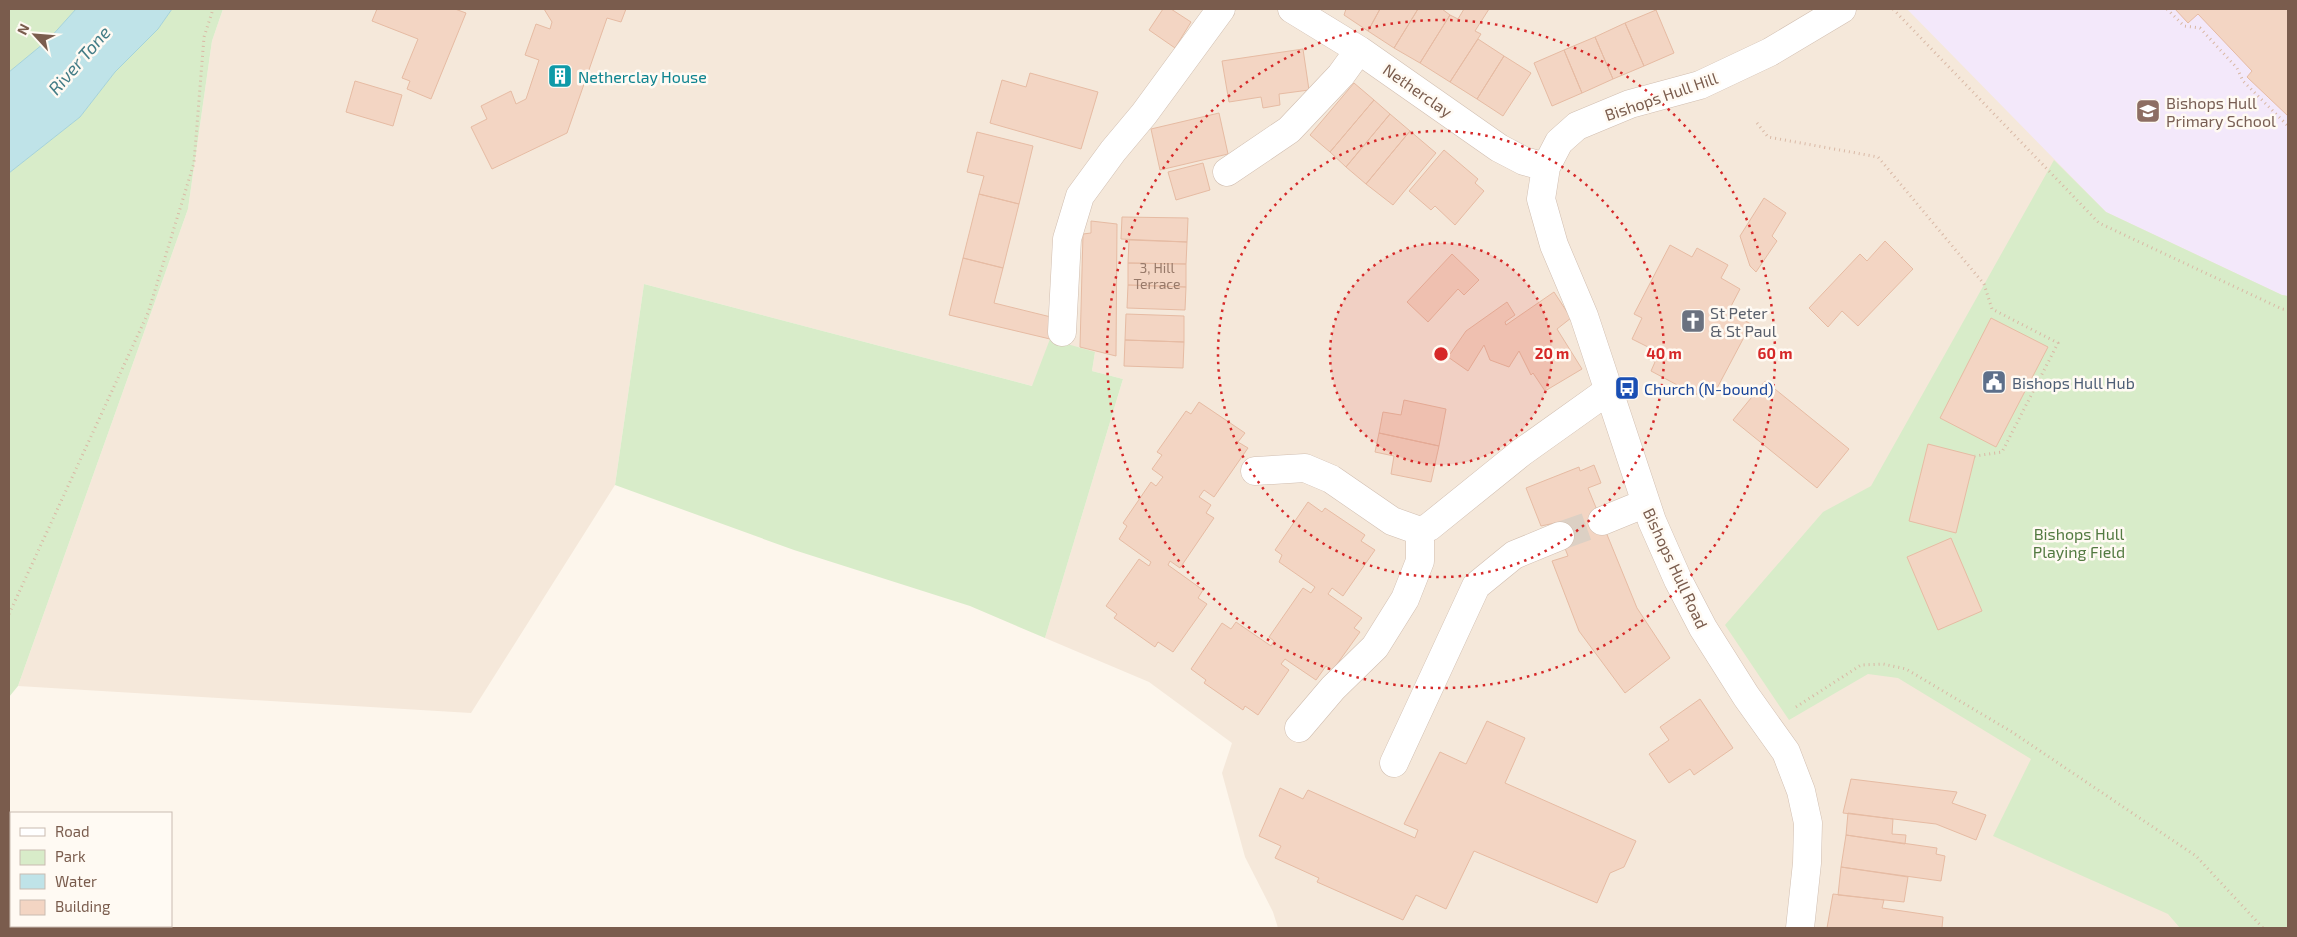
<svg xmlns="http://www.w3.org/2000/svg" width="2297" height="937" viewBox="0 0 2297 937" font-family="'Exo 2',sans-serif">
<rect width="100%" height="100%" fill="#fdf6ec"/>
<path fill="#f5e8da" d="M223,9H2288V928H1278L1273,912L1245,857L1222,773L1232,743L1149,682L1045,638L1123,379L1092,371L1095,352L1032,386L644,284L615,485L471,713L18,686L188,209L212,41Z"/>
<path fill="#f3e8fa" d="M1907,9H2288V296L2282,295L2106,212Z"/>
<path fill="#d8ecc9" d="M9,9H76L49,39L9,72Z
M172,9H223L212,41L188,209L18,686L9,697V173L80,117L115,72L158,29Z
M2054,160L2106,212L2282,295L2288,296V928H2180L2168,914L1993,836L2031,759L1898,678L1868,674L1789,720L1725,625L1823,512L1871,486Z
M644,284L1032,386L1050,339L1095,352L1092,371L1123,379L1045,638L970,606L794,550L615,485Z"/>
<path fill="#bfe3e8" stroke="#a5d3da" d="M76,9H172L158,29L115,72L80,117L9,173V72L49,39Z"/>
<path fill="#f3d5c3" stroke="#e6bba3" d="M377,9H455L466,13L431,99L407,89L410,81L402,78L418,39L372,21Z
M544,9H626L621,22L607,18L567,133L492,169L471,127L487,119L481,106L511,91L516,104L526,99L539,60L525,55L536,24L550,29L552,22Z
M1163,9H1171L1191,22L1175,48L1149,30Z
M1346,9H1380L1368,31L1344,15Z
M1380,9H1418L1394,48L1368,31Z
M1418,9H1442L1450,15L1420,63L1394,48Z
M1464,9H1489L1475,31L1481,34L1450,82L1420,63L1450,15L1458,19Z
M2175,9H2288V116L2247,77L2252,71L2198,14L2188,23Z
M1656,10L1674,53L1644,66L1625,23Z
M1625,23L1644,66L1613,79L1595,37Z
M1595,37L1613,79L1582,93L1564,50Z
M1478,39L1504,56L1477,99L1450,82Z
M1303,49L1309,90L1279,94L1280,105L1263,108L1261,97L1229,102L1222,61Z
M1564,50L1582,93L1552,106L1534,63Z
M1504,56L1531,73L1503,116L1477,99Z
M1030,73L1098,92L1081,149L990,123L1002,80L1026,87Z
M355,81L402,95L393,126L346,112Z
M1354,83L1374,100L1330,152L1310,135Z
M1374,100L1390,114L1346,167L1330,152Z
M1219,113L1228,154L1160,170L1151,129Z
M1390,114L1410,131L1366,184L1346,167Z
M1410,131L1436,153L1393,205L1366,184Z
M977,132L1033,146L1019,204L979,194L984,176L967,172Z
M1444,150L1478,179L1475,183L1484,191L1455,225L1435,206L1431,210L1409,191Z
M1203,163L1210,190L1176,200L1168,172Z
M979,194L1019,204L1003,268L963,258Z
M1764,198L1786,213L1772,236L1777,241L1756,272L1750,266L1740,236Z
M1122,217L1188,218L1187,242L1121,239Z
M1091,221L1117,224L1116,356L1080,347L1083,234L1091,233Z
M1129,240L1187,242L1186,264L1128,263Z
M1885,241L1913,269L1858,326L1842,311L1828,327L1809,308L1860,254L1867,261Z
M1670,245L1692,257L1697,248L1728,265L1721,278L1740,289L1728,312L1751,324L1715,392L1702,385L1696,395L1651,371L1655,362L1645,357L1650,348L1632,339L1642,318L1634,314Z
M1452,254L1479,280L1464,295L1458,289L1428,322L1407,302Z
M963,258L1003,268L994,303L1055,318L1050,339L949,315Z
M1128,263L1186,264V287L1128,285Z
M1128,285L1186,287L1185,310L1127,308Z
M1554,292L1571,318L1557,329L1582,369L1545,391L1533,373L1531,375L1519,351L1509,367L1490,360L1484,345L1468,371L1448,357L1466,331L1507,302L1515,315L1505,322L1506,325Z
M1126,314L1184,316V342L1125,340Z
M1991,318L2048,347L1996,447L1940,418Z
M1125,340L1184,342L1183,368L1124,366Z
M1765,381L1849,449L1817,488L1733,420Z
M1404,400L1446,409L1439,446L1379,433L1383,412L1401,415Z
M1199,402L1245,433L1238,442L1248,448L1214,497L1204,490L1199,497L1211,505L1206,513L1214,518L1180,568L1170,561L1168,565L1203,590L1198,598L1207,604L1173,652L1158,642L1155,647L1114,618L1117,614L1106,606L1139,559L1149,566L1151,562L1119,539L1127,526L1123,523L1151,482L1156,486L1163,477L1152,469L1162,455L1157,452L1186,411L1191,414Z
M1379,433L1439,446L1431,482L1391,474L1394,456L1375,452Z
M1928,444L1975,456L1956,533L1909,521Z
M1594,465L1601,483L1588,488L1637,608L1670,658L1625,693L1579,631L1552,561L1568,556L1555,523L1541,526L1526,488L1579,467L1580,471Z
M1308,502L1322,512L1325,508L1365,535L1361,541L1375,550L1343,596L1332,588L1328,594L1362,618L1354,628L1360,632L1332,671L1326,666L1316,680L1285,659L1281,664L1289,670L1258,715L1245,706L1243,710L1204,683L1206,680L1191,669L1222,623L1231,629L1236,622L1271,646L1274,641L1269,637L1303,588L1311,593L1315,587L1279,562L1282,555L1275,550Z
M1951,538L1982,611L1938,630L1907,557Z
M1700,699L1733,748L1694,775L1690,769L1669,783L1649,754L1669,740L1660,727Z
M1487,721L1525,738L1505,783L1636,841L1624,867L1610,873L1597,903L1474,851L1446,909L1416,895L1403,920L1317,882L1319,878L1275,858L1281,846L1259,836L1280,788L1303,799L1308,790L1415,838L1418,830L1404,824L1440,752L1466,764Z
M1851,779L1957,792L1952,803L1986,815L1976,840L1936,824L1843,813Z
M1848,813L1893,819L1892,834L1906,835L1905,844L1846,835Z
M1846,835L1937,848L1936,854L1945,856L1941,881L1841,867Z
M1841,867L1908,877L1904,902L1838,895Z
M1833,894L1884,900L1882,908L1943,917L1942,928H1827Z"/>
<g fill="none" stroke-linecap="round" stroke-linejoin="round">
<path stroke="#dcd0c4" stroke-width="28" stroke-dasharray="28 14" stroke-linecap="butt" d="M1560,536L1602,521"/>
<defs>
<path id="minor" d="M1292,9L1359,50L1499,148L1524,161L1546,167
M1227,172L1289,130L1341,75L1359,50
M1062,332L1067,239L1080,196L1113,151L1144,114L1221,9
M1255,471L1305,468L1331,479L1392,521L1420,531
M1602,521L1646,503
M1299,728L1333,688L1375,647L1405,599L1420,561V531L1429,527L1522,452L1609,390
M1394,763L1476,586L1514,555L1560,536
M1800,928L1807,863L1808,823L1801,791L1786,752L1746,696L1703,628L1678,580L1652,521L1584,316L1554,245L1541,199L1546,167L1559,142L1577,126L1630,104L1700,85L1770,52L1842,9"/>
</defs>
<use href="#minor" stroke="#d1beb0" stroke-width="29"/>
<path stroke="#d9b8a5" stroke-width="3" stroke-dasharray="1 4" stroke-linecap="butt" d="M1893,9L2099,223L2282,309L2288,310
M2167,9L2184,26L2200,28L2237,68L2243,81L2288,126
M1757,123L1768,137L1878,157L1984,284L1992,309L2058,343L2002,452L1975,456
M9,614L148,313L194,163L204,37L213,9
M1796,707L1861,665L1883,664L1906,669L2012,732L2196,856L2263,928"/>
<use href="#minor" stroke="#fff" stroke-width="28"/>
</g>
<circle cx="1441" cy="354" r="111" fill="#d62828" fill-opacity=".12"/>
<g fill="none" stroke="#d62828" stroke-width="2.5" stroke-dasharray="2.5 5">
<circle cx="1441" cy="354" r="111"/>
<circle cx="1441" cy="354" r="223"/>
<circle cx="1441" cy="354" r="334"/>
</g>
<defs>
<symbol id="building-square" viewBox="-11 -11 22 22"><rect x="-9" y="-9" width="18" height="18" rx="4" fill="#0f9aa8" stroke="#fffaf3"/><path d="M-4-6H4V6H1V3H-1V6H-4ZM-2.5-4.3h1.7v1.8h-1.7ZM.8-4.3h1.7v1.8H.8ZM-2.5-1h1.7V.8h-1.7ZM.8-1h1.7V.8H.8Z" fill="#fff"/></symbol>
<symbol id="school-square" viewBox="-11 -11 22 22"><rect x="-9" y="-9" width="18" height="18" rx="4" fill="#8d6e63" stroke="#fffaf3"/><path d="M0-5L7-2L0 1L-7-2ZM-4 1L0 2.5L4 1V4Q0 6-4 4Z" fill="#fff"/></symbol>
<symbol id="church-square" viewBox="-11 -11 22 22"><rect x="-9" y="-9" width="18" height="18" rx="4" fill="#6b7280" stroke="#fffaf3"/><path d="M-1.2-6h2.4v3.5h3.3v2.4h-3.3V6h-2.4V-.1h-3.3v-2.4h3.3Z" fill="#fff"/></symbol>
<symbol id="civic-square" viewBox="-11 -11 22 22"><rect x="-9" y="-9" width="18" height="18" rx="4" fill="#5c6f8a" stroke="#fffaf3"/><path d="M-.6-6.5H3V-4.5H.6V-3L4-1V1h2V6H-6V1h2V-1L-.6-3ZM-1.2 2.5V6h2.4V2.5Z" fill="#fff"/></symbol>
<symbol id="bus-square" viewBox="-11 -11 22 22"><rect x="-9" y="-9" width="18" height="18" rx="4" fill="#1a4fb4" stroke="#fffaf3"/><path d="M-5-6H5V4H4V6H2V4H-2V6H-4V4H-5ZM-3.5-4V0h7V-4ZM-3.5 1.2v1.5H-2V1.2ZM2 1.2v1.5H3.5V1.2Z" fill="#fff"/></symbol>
</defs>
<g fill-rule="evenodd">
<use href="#building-square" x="546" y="62" width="28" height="28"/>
<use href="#school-square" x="2134" y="97" width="28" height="28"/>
<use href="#church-square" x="1679" y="307" width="28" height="28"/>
<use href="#civic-square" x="1980" y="368" width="28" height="28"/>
<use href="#bus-square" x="1613" y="374" width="28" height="28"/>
</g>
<g text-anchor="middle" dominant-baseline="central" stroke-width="5" stroke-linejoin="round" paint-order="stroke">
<g font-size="14" fill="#987a6a">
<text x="1157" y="267">3, Hill<tspan x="1157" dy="16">Terrace</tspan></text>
</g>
<g font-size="16" fill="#0d838f" stroke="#fffaf3" text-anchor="start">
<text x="578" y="76">Netherclay House</text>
</g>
<g font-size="16" fill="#7a5c4d" stroke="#fffaf3">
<text transform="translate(1418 90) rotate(35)">Netherclay</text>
<text transform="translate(1661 96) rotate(-19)">Bishops Hull Hill</text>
<text transform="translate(1676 568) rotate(65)">Bishops Hull Road</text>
</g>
<g font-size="16" fill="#785e54" stroke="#fffaf3" text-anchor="start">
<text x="2166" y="102">Bishops Hull<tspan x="2166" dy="18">Primary School</tspan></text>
</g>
<g font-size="16" fill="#5b616d" stroke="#fffaf3" text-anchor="start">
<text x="1710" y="312">St Peter<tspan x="1710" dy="18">&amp; St Paul</tspan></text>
</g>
<g font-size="16" fill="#4e5e75" stroke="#fffaf3" text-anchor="start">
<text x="2012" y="382">Bishops Hull Hub</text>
</g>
<g font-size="16" fill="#164399" stroke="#fffaf3" text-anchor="start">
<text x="1644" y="388">Church (N-bound)</text>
</g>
<g font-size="16" fill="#537a41" stroke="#fffaf3">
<text x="2079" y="533">Bishops Hull<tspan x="2079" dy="18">Playing Field</tspan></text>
</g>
<g font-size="18" font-style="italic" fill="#437c86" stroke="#fffaf3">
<text transform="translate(79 60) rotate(-49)">River Tone</text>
</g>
</g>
<circle cx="1441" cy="354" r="8" fill="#d62828" stroke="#fffaf3" stroke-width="2.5"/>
<g font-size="15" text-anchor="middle" font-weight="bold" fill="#d62828" stroke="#fffaf3" stroke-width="5" stroke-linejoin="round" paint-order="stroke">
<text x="1552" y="359">20 m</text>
<text x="1664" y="359">40 m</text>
<text x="1775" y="359">60 m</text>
</g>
<rect width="2297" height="937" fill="none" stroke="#7a5c4d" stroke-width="20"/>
<rect x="10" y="812" width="162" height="115" fill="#fffaf3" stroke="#cabbb1"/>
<rect x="20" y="828" width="25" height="8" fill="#ffffff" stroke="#cabbb1"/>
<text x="55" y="837" font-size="15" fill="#7a5c4d">Road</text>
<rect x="20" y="850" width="25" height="15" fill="#d8ecc9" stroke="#cabbb1"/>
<text x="55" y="862" font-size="15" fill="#7a5c4d">Park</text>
<rect x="20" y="874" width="25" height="15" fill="#bfe3e8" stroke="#cabbb1"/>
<text x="55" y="887" font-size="15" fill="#7a5c4d">Water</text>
<rect x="20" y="900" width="25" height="15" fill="#f3d5c3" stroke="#cabbb1"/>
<text x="55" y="912" font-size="15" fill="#7a5c4d">Building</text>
<g transform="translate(35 35) rotate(296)" stroke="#fffaf3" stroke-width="4" paint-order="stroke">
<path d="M0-4L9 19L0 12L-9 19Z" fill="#7a5c4d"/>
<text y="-8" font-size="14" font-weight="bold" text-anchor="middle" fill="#7a5c4d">N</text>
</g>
</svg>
